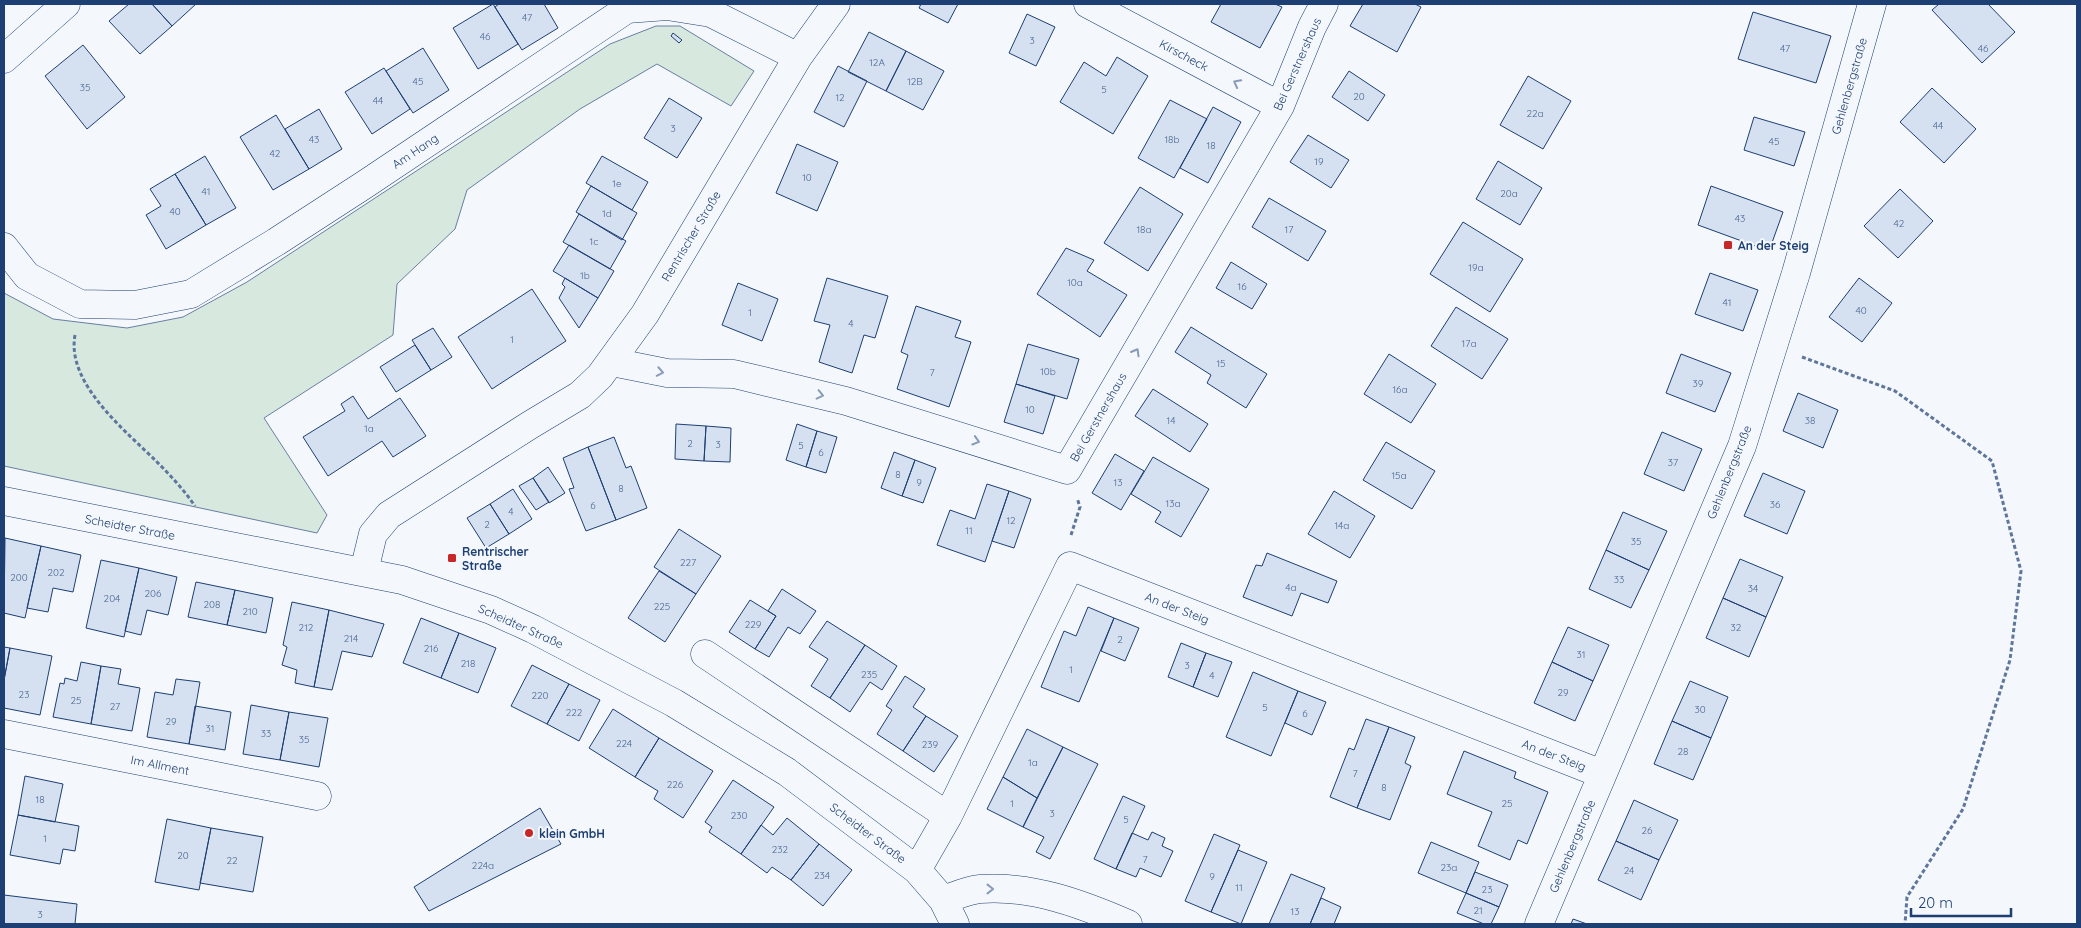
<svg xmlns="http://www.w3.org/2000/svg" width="2081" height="928" viewBox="0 0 2081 928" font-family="Quicksand,sans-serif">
<rect width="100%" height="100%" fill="#f4f7fb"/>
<path fill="#d7e8df" stroke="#687fa3" d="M656,26H680L754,71L731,106L657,64L580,109L467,190L455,229L397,284L393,335L264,418L327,515L317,533L4,466V293L53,319L127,328L183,317L247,282L610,44Z"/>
<path fill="#d5e0f0" stroke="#1d3f73" d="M129,4H152L172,26L140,54L109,21Z
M152,4H196L172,26Z
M493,4L518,44L478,69L453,28Z
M499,4H544L558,28L522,50L495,7Z
M921,4H958L948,23L919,8Z
M1221,4H1275L1282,7L1260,48L1211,22Z
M1363,4H1415L1421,7L1397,52L1350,26Z
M1939,4H1988L2015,32L1982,63L1932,10Z
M1753,12L1831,36L1816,83L1738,59Z
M1027,14L1055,27L1036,66L1009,53Z
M869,32L906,51L886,91L848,72Z
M673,33L682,40L679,43L671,36Z
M83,45L125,97L87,129L45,76Z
M423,48L449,90L413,113L386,71Z
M906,51L944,71L923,110L886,91Z
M1117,57L1148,76L1113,134L1060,102L1084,62L1106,76Z
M838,66L867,81L844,127L814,112Z
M384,68L410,109L372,134L345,92Z
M1349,71L1385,95L1368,121L1332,97Z
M1528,76L1571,101L1543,149L1500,125Z
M1932,88L1976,129L1944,163L1900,122Z
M669,98L702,118L677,158L644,138Z
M1170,100L1207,119L1174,178L1138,158Z
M1213,107L1241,122L1208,183L1180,168Z
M319,109L342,149L309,169L285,129Z
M276,115L309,169L273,190L240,137Z
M1754,117L1805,132L1794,166L1744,150Z
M1308,135L1349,160L1331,188L1290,162Z
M797,144L838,162L817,211L776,193Z
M205,156L236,208L206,225L175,174Z
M602,156L648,182L632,210L586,183Z
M1498,161L1542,188L1520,225L1476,199Z
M175,174L206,225L166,249L146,215L161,206L150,189Z
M591,186L637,213L622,240L576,212Z
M1711,186L1783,212L1769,251L1698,225Z
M1140,187L1183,214L1148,271L1104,243Z
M1900,189L1933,221L1898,258L1864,226Z
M1269,198L1326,231L1308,261L1252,227Z
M579,214L626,241L610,269L563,242Z
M1463,222L1523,259L1490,312L1430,274Z
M569,245L614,271L598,298L553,271Z
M1066,248L1094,260L1087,271L1127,295L1100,337L1037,294Z
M1231,262L1267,284L1252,309L1216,288Z
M1710,273L1758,290L1743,331L1695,314Z
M565,278L598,298L579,328L559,298L565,287L562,284Z
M827,278L888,296L875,338L864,335L852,373L819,362L830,325L814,321Z
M1859,278L1892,303L1862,342L1829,317Z
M738,283L778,299L762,341L722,325Z
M532,289L566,341L492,389L458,337Z
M916,306L961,321L955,337L971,342L949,407L897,389L908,355L901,352Z
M1456,307L1508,339L1482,379L1431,346Z
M1191,327L1267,374L1246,408L1207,383L1211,375L1175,352Z
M433,328L452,357L431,370L412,340Z
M1028,344L1079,359L1067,399L1016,384Z
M415,345L431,370L396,392L380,367Z
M1389,354L1436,384L1411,423L1364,394Z
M1681,354L1731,373L1715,412L1666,393Z
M1016,384L1055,396L1043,434L1004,422Z
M1153,389L1208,424L1190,452L1135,416Z
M1798,393L1838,410L1823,448L1783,431Z
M353,396L368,419L400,398L426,436L393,457L382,441L328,476L303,437L345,411L341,404Z
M676,424L706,426L704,461L675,459Z
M797,424L817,431L806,467L786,460Z
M706,426L731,428L730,462L704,461Z
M817,431L837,437L826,473L806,467Z
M1662,432L1702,449L1684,491L1644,474Z
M614,437L626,468L631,466L647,508L616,520L588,447Z
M1386,442L1435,471L1412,509L1363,480Z
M588,447L616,520L586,531L569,489L574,488L563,458Z
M894,452L915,460L902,496L881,488Z
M1115,454L1144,471L1121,510L1092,493Z
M1153,457L1209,489L1181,537L1155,522L1161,512L1131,494Z
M915,460L936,468L923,503L902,496Z
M548,467L565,493L549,503L533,478Z
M1763,473L1805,491L1787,534L1744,516Z
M533,478L549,502L536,510L519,486Z
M987,484L1009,491L985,562L937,545L950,510L975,519Z
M513,489L532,519L509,534L490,504Z
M1009,491L1031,499L1014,548L992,541Z
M1334,491L1375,516L1350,558L1308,534Z
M490,504L509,534L486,548L467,518Z
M1623,512L1667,531L1649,570L1606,550Z
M679,529L721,556L696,594L654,567Z
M5,538L41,546L25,618L4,613Z
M41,546L81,555L73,592L53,588L48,612L27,608Z
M1606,550L1649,570L1631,608L1589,589Z
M1267,553L1337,581L1328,603L1301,593L1292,616L1243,597L1256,565L1262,566Z
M1740,559L1783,577L1766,617L1723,598Z
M101,560L139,568L124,637L86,628Z
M139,568L177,577L168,615L147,610L141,635L125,631Z
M659,571L696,594L665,642L628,618Z
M196,582L235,590L227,625L188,617Z
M782,589L816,611L800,634L788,627L769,657L755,649L776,616L768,611Z
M235,590L273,598L266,633L227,625Z
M1723,598L1766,617L1749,657L1706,638Z
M750,600L776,616L755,649L729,632Z
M292,602L329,610L314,687L295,683L297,670L282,665L287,647L283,645Z
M1088,607L1114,618L1079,702L1041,687L1064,631L1076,636Z
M329,610L384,624L372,657L342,651L332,690L314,687Z
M421,618L459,633L441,678L403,663Z
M1114,618L1139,628L1125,661L1101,651Z
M827,621L865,645L830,698L811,686L828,659L809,647Z
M1568,627L1609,645L1593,681L1552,662Z
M459,633L496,648L478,693L441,678Z
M1181,643L1206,653L1193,687L1168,677Z
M865,645L897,666L882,690L870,682L850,712L830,698Z
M4,647L10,648L4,680Z
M10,648L52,656L40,715L4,708V680Z
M1206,653L1232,662L1218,697L1193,687Z
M81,662L101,666L91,724L53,717L60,683L64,684L65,678L77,681Z
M1552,662L1593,681L1575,721L1534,703Z
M532,665L569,684L547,724L511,706Z
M101,666L121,669L118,684L140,688L132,731L91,724Z
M1253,672L1298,691L1271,756L1226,737Z
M905,676L925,689L913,707L926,716L903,751L877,734L892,710L886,706Z
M176,679L200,682L189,744L147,737L155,692L173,695Z
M1690,681L1728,697L1711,738L1672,721Z
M569,684L600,700L579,741L547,724Z
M1298,691L1326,702L1312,735L1285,723Z
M251,705L289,712L280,760L243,754Z
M195,706L231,712L225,750L189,744Z
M613,709L659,738L635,777L589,748Z
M289,712L328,718L319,767L280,760Z
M926,716L958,736L934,772L903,751Z
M1366,719L1389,727L1357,808L1330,797L1349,748L1354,750Z
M1672,721L1711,738L1693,780L1654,764Z
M1389,727L1415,737L1405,763L1411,766L1390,820L1357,808Z
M1027,729L1063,747L1037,798L1003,777Z
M659,738L713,771L683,818L654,799L658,791L635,777Z
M1063,747L1098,764L1050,859L1036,852L1044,837L1023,827Z
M1464,751L1516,772L1514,778L1548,792L1527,844L1518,840L1510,860L1478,846L1492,812L1447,794Z
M25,776L63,784L55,822L18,815Z
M1003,777L1037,798L1023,827L987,809Z
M733,780L774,807L741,854L709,832L712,827L705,822Z
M1123,796L1145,806L1116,869L1094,859Z
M1634,800L1678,820L1659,860L1616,841Z
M540,808L561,844L429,911L414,887Z
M18,815L79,826L75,851L63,849L60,864L10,855Z
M787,818L819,844L791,880L772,867L767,873L741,854L761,825L773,835Z
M167,819L211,828L199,890L155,882Z
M211,828L263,837L253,892L200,883Z
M1152,832L1165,838L1162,846L1173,851L1161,877L1140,868L1136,877L1116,869L1132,833L1148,840Z
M1214,834L1240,845L1211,912L1185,901Z
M1616,841L1659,860L1641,900L1598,880Z
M1431,842L1479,862L1466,893L1418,873Z
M819,844L852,870L823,906L791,880Z
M1238,850L1267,862L1241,924L1211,912Z
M1475,872L1508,885L1499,907L1466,893Z
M1291,874L1325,888L1310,924H1269Z
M1466,893L1499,907L1491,924H1484L1457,913Z
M4,895L77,904L75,924H4Z
M1321,898L1341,907L1334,924H1310Z
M1573,919L1587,924H1571Z"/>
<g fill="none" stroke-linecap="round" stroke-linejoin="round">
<defs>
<path id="minor" d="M1088,4L1280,106
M4,59L66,4
M4,247L27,276L80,304L135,305L191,294L276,242L364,185L627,9L667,6L711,13L798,57
M612,362L667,373L734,374L846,401L1067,470L1280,106L1312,27L1324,4
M4,501L402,580L491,610L533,629L674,703L787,772L917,870L943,900L955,924
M364,571L373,534L389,515L530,425L580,395L600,376L645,314L798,57L836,4
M705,654L948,816
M4,734L317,796
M917,870L948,816L1070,566L1602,774
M943,900C955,896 968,890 980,889C1031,885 1082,904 1128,924
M1539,924L1742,446L1796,273L1872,4"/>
</defs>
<use href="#minor" stroke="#1d3f73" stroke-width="29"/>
<path stroke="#5e769c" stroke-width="3" stroke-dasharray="4 2.5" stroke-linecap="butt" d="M75,335C66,384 126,431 157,462C171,476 184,490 195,506
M1802,357L1895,391L1992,461L2021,571L2010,660L1963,809L1907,897L1905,924
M1071,535L1080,507L1077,498"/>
<use href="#minor" stroke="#f4f7fb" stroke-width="28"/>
</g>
<defs><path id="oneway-chevron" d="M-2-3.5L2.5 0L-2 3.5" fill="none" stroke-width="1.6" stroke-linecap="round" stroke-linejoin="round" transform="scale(1.25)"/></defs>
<g stroke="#889bb7">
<use href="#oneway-chevron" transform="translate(1237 83) rotate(-152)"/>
<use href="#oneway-chevron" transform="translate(1136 352) rotate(-60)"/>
<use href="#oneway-chevron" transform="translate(660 372) rotate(11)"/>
<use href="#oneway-chevron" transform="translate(820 395) rotate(13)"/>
<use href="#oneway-chevron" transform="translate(976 441) rotate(17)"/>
<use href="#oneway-chevron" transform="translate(990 889)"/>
</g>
<g fill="#c62828" stroke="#f4f7fb" stroke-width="2">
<rect x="1723" y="240" width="10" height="10" rx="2.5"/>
<rect x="447" y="553" width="10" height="10" rx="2.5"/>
<circle cx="529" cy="833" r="5"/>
</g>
<g text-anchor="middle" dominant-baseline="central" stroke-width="4" stroke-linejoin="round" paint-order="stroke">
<g font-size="10" fill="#4b6792">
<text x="527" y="17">47</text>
<text x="485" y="36">46</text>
<text x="1032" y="40">3</text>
<text x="1785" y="48">47</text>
<text x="1983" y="48">46</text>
<text x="877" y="62">12A</text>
<text x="418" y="81">45</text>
<text x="915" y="81">12B</text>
<text x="85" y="87">35</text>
<text x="1104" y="89">5</text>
<text x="1359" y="96">20</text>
<text x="840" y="97">12</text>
<text x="378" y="100">44</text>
<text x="1535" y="113">22a</text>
<text x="1938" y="125">44</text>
<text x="673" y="128">3</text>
<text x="314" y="139">43</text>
<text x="1172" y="139">18b</text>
<text x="1774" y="141">45</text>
<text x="1211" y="145">18</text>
<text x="275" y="153">42</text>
<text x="1319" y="161">19</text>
<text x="807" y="177">10</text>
<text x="617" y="183">1e</text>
<text x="206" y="191">41</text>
<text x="1509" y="193">20a</text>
<text x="175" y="211">40</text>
<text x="607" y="213">1d</text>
<text x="1740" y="218">43</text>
<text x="1899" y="223">42</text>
<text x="1144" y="229">18a</text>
<text x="1289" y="229">17</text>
<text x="594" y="241">1c</text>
<text x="1476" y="267">19a</text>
<text x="585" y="275">1b</text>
<text x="1075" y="282">10a</text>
<text x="1242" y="286">16</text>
<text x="1727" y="302">41</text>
<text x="1861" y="310">40</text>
<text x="750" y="312">1</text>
<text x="851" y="323">4</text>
<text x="512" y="339">1</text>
<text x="1469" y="343">17a</text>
<text x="1221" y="363">15</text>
<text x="1048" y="371">10b</text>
<text x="932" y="372">7</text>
<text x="1698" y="383">39</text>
<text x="1400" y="389">16a</text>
<text x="1030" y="409">10</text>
<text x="1171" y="420">14</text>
<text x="1810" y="420">38</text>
<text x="369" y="428">1a</text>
<text x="690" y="443">2</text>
<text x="718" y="444">3</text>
<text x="801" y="445">5</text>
<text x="821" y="452">6</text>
<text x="1673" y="462">37</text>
<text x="898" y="474">8</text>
<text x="1399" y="475">15a</text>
<text x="919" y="482">9</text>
<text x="1118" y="482">13</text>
<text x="621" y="488">8</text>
<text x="1173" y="503">13a</text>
<text x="1775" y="504">36</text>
<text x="593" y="505">6</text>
<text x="511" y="511">4</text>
<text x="1011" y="520">12</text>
<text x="487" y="524">2</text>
<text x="1342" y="525">14a</text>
<text x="969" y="530">11</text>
<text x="1636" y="541">35</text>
<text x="688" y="562">227</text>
<text x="56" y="572">202</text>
<text x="19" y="577">200</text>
<text x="1619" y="579">33</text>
<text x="1291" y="587">4a</text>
<text x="1753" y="588">34</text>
<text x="153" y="593">206</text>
<text x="112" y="598">204</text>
<text x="212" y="604">208</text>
<text x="662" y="606">225</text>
<text x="250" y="611">210</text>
<text x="753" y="624">229</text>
<text x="306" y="627">212</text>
<text x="1736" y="627">32</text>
<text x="351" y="638">214</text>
<text x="1120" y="639">2</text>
<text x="431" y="648">216</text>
<text x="1581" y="654">31</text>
<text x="468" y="663">218</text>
<text x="1187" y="665">3</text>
<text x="1071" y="669">1</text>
<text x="869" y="674">235</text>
<text x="1212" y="675">4</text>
<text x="1563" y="692">29</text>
<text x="24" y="694">23</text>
<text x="540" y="695">220</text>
<text x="76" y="700">25</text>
<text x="115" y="706">27</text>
<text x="1265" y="707">5</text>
<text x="1700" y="709">30</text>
<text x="574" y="712">222</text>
<text x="1305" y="713">6</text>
<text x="171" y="721">29</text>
<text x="210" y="728">31</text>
<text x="266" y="733">33</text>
<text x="304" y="739">35</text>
<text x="624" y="743">224</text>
<text x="930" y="744">239</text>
<text x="1683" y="751">28</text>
<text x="1033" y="762">1a</text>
<text x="1355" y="773">7</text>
<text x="675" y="784">226</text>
<text x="1384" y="787">8</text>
<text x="40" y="799">18</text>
<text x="1012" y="803">1</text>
<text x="1507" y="803">25</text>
<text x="1052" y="813">3</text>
<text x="739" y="815">230</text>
<text x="1126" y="819">5</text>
<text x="1647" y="830">26</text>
<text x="45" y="838">1</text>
<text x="780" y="849">232</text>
<text x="183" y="855">20</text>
<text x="1145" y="859">7</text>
<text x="232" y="860">22</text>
<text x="483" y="865">224a</text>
<text x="1449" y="867">23a</text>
<text x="1629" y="870">24</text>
<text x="822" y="875">234</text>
<text x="1212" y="876">9</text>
<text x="1239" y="887">11</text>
<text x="1487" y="889">23</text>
<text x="1478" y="910">21</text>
<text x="1295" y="911">13</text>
<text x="40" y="914">3</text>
</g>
<g font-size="12" fill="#1d3f73" stroke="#f4f7fb">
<text transform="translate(1184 55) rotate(28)">Kirscheck</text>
<text transform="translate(1297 64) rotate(-66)">Bei Gerstnershaus</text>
<text transform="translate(1849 86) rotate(-74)">Gehlenbergstraße</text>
<text transform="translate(415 151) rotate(-34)">Am Hang</text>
<text transform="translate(691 236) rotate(-59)">Rentrischer Straße</text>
<text transform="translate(1098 417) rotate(-60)">Bei Gerstnershaus</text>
<text transform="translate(1729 472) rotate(-68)">Gehlenbergstraße</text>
<text transform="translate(130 527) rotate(11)">Scheidter Straße</text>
<text transform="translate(1177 608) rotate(21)">An der Steig</text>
<text transform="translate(521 626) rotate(24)">Scheidter Straße</text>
<text transform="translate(1554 755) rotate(21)">An der Steig</text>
<text transform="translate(160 765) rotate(11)">Im Allment</text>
<text transform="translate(868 833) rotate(37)">Scheidter Straße</text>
<text transform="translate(1572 846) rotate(-67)">Gehlenbergstraße</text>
</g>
<g font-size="12" font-weight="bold" fill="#1d3f73" stroke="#f4f7fb" text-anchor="start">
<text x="1738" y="245">An der Steig</text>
<text x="462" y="551">Rentrischer<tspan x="462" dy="14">Straße</tspan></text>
<text x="539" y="833">klein GmbH</text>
</g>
</g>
<rect width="2081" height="928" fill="none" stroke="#1d3f73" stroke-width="10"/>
<path d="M1911 908v8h100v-8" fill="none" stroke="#1d3f73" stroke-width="2.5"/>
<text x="1918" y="908" font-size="15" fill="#1d3f73" stroke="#f4f7fb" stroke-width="4" paint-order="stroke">20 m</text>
</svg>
